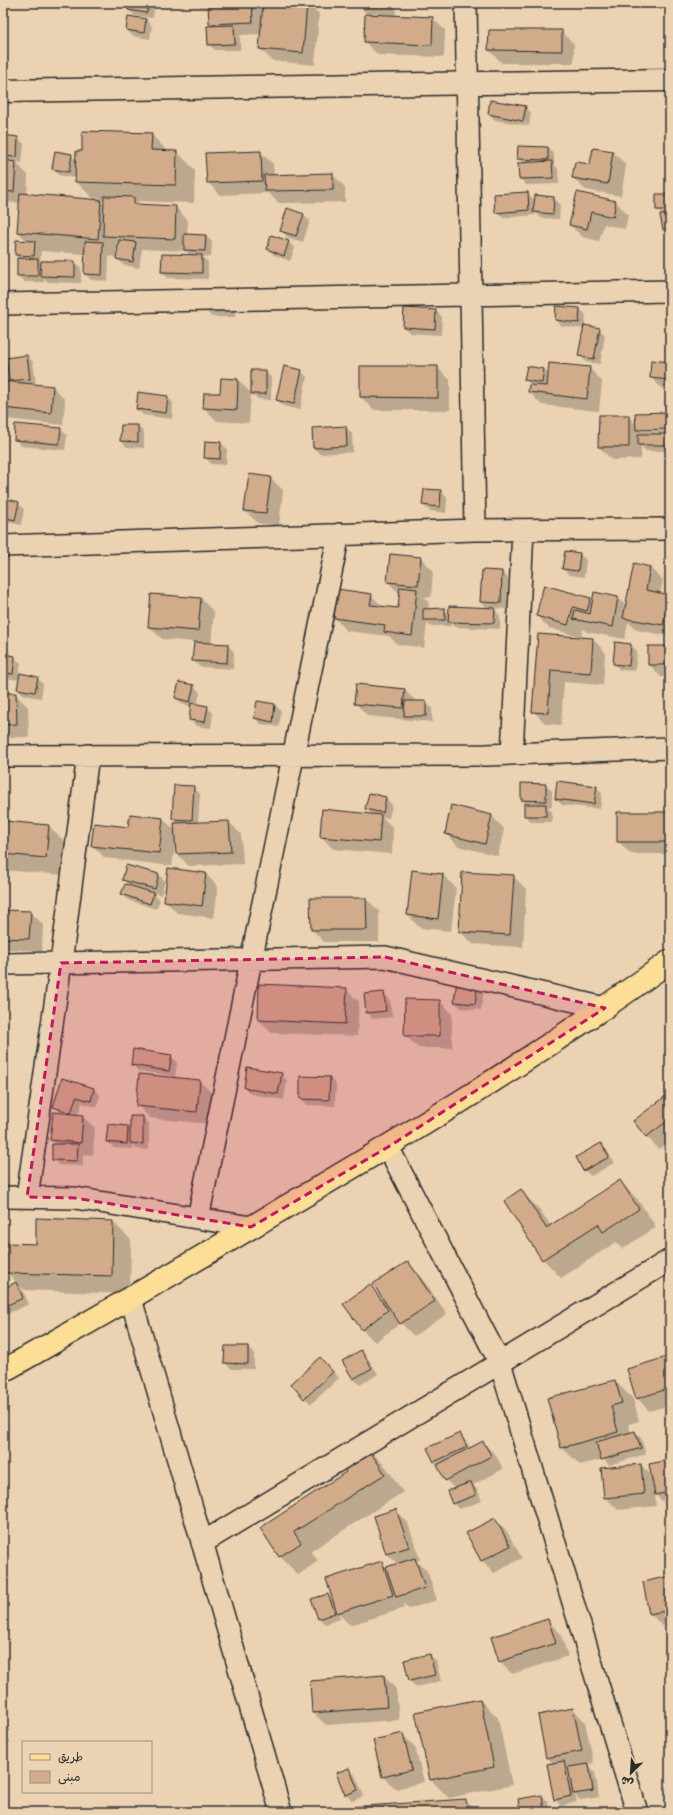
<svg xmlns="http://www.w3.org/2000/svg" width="673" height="1815" viewBox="0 0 673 1815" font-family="'Architects Daughter','Playpen Sans Arabic',sans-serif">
<rect width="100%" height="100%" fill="#ead2b2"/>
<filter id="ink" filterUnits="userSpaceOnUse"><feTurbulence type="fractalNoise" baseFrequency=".025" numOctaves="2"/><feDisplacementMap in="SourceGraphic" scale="8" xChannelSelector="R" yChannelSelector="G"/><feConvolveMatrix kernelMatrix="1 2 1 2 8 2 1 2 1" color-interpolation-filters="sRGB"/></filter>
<g filter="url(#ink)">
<path fill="#0003" fill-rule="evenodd" d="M3,3H7V16H3Z
M129,3H155L153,18L135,16L129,10Z
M177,3H262L264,5V3H308L319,14L315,65L273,61L260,49L262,34L240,35V50H215L209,44L213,27L210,24L209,8Z
M356,3H396V16L432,18L445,30L444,57L378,55L365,42L383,14L366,13Z
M129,17L146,20L152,26L150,39L133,36L127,30Z
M561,31L574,44V63H502L489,50Z
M525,107L531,113L529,126L495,120L489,114Z
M151,134L168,152H177L195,170L194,203L137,201L141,205L175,207L188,220L187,235L206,236L212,242L211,257H202L208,262V279L168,278L162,272L191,256L186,251L142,249L139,268L124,265L117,259L119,249L116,248V257L109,256L108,281L91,280L85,274L86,254L41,251L40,262L42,264V262H75L81,268V283L48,282L44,278V282H24L18,275L21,260L16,255L27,241L18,232L20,203L3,202V161L7,162L3,158V136L18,138L24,144L22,163L15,162L28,175L27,195L96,201L76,182L75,174V178L59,175L53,169L71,155L77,161L83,152ZM99,200H105V206Z
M548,148L554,155V164L558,169L559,184L526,185L520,178L523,163L519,159Z
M594,149L613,152L626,165L621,196L586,190L573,178L591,165Z
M260,152L273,164L274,176L332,174L345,187V202L279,203L268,193L220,195L208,182Z
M527,193L535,201L554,198L560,204L559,219L541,218L535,212V215L503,218L496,212Z
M578,193L616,202L628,215L625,229L604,224L599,241L583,237L570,225Z
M670,195V236L664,229V216L657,210Z
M303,215L310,221L303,242L287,237L281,230Z
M288,242L295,248L290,261L274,255L268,249Z
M206,296L235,302V317H212L206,311Z
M580,309L586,315L585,326L599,329L605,335L600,364L586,362L580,355L585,329L562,326L556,320Z
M436,311L442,317L441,335L410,333L404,327Z
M27,356L33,362L36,386L53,387L65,400L63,425L7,419L3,416V382L13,383L10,380Z
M670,363V391L663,390L651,377Z
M437,367L450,380V410H374L361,397Z
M589,368L602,381L599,411L542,405L529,392L530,386H532L525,379L544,369L549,375Z
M265,371L271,378V400L258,399L252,393Z
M301,371L307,377L300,410L283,406L277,400Z
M222,379L238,380L251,393L249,423L217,421L204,408L221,394Z
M167,397L173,403L172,419L143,415L137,409Z
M670,413V428L641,429V431L670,430V451H646L641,446V459L612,460L599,447L628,416L637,425Z
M122,426H138L144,433V448L127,447L121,441Z
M346,427L352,434L353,452L320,454L314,448Z
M60,429L67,435L65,450L21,446L15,439Z
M221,443L227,449L226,465L211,464L205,457Z
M270,478L283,490L279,526L258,523L245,511Z
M441,491L447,498L446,513L430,511L423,505Z
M3,499L18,503L24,509L21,525L3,521Z
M580,554L586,560L584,577L569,575L563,569Z
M421,558L433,571L431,597H423L429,603L428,610L444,609L449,614L489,609L481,602L483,571L502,572L508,578L507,609L493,608L500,616V629L455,627L451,623V626H430L427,623L424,648L397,644L389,636L347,631L335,618L371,595L384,608L398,609L400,594L388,582Z
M650,568L663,580L660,594L670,596V636L637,630L628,622L625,639L587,632L583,628L581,637L549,628L537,616L590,599L593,602L618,597L626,606Z
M152,595L201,599L214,612L211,644L228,645L234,652L233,669L200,667L193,660L195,642L162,639L149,627Z
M539,635L593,639L605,652L603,685L564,682L561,725L546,724L533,711Z
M631,645L637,651L635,671L620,670L614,664Z
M670,647V677H661L649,664Z
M3,655L14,657L21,663L19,674L37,678L43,684L41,698L24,695L18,688L20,680L6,678L7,694H15L28,707L29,737H3Z
M194,686L200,693L197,705L207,707L213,713L211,728L196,726L190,719L192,707L182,704L176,698Z
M404,690L417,702H426L432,709V722L368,716L355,703Z
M258,702L275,705L281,711L279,727L261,724L255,718Z
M546,785L552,791V807H547L552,812V822H531L525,815L527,805L522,800Z
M193,787L200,794L198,823L229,822L241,834L243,864L189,866L177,854L176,839L172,866L105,858L92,845L129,828L130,815L163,819L176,831L178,824L173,819Z
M596,787L602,793L600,809L562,805L556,799Z
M370,795L386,798L392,805L389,818L382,817L393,828L392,854L333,849L321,836L373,815L366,808Z
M452,806L492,816L504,829L498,856L458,846L446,833Z
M670,813V854H631L618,841Z
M3,822L49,826L67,844L64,875L3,870Z
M413,871L443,875L456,888L451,931L420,928L408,915Z
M206,874L218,887L214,918L177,913L165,900Z
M159,875L165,881L161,895L152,892L160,900L156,909L128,900L122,894L130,887L123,879Z
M513,876L526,889L523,947L473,944L460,932Z
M311,899H366L379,911V942H324L312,929Z
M3,911L31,912L43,925L42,951L3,949Z
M458,980L484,989L481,1010L461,1008L455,1002Z
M346,989L359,1002L357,1036L271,1033L259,1020Z
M384,993L390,1000L392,1017L373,1019L367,1012Z
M440,1001L452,1014V1048H418L405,1035Z
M171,1056L177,1062L175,1078L199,1081L212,1093L209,1124L150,1118L137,1105L173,1076L138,1071L132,1064Z
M281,1074L287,1080L284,1100L251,1094L245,1088Z
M330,1078L336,1084L335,1106L307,1105L301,1098Z
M63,1080L94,1089L100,1095L97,1107L82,1103L78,1115L82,1116L95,1128L93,1155L83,1154V1166L59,1165L53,1159L56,1145L51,1140L62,1114L55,1107Z
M3,1093L5,1095L6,1126H3Z
M670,1094V1141L659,1149L646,1136Z
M131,1117H143L149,1124V1150L137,1149L133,1145V1149L114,1148L107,1141L128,1127L131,1130Z
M601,1144L607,1150L614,1163L591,1176L584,1170Z
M620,1181L638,1200L656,1227L622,1249L616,1242L561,1278L543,1259L505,1201L521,1191L539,1209L551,1226Z
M113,1222L131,1240L130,1294L25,1290L21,1287L29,1304L3,1316V1290L17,1283L7,1272L37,1245Z
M407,1262L420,1275L447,1314L414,1336L401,1323L375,1342L362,1329L370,1286L384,1301Z
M247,1347L254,1353V1369H232L225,1363Z
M361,1351L367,1357L378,1374L360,1385L354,1379L344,1361Z
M670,1357V1405L649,1411L637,1398Z
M327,1365L339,1378L311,1404L305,1398Z
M615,1381L633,1399L639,1421L628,1424L631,1433L635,1432L641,1438L646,1454L609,1465L603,1459L580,1465L561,1447Z
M460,1434L466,1441L470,1448L482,1442L495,1454L503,1469L473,1485L477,1489L482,1501L459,1509L453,1503L455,1489L446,1480L435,1462Z
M368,1449L386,1467L403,1492L311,1551L318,1561L298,1575L280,1556L261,1528L348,1472Z
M670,1461V1509L655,1494L656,1506L618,1510L605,1497L641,1465L652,1476Z
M396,1510L408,1523L420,1560L416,1561L427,1571L437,1600L409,1609L403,1603L405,1608L350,1625L338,1613L340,1619L325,1624L319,1618L328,1595L334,1601L382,1562L387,1568L398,1564L387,1554L375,1517Z
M494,1519L507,1532L522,1558L494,1573L482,1560Z
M670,1577V1624L662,1626L650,1613Z
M547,1620L560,1633L568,1656L512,1674L500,1662Z
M429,1655L436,1661L441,1681L416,1687L410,1681Z
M384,1676L396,1689L399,1720L326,1725L313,1713Z
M480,1700L498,1718L512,1785L449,1798L431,1780L417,1712Z
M573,1709L585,1722L594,1763L588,1764L595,1772L599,1797L580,1800L575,1795L577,1802L561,1806L555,1799L553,1764L547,1757Z
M402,1734L415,1747L424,1782L396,1789L383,1777Z
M349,1769L355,1775L364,1796L352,1801L346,1795L337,1774Z
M542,1796L548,1803L549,1812H521Z
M465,1800L478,1812H352Z"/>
<path fill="#d2ac8a" stroke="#2b2b2b" d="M128,3H148L147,13L128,10Z
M208,3H252L253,22L209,24Z
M263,3H307L303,53L259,49Z
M365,14L433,17L432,45L364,42Z
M128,16L146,19L144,33L126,30Z
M234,25L235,44L208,45L207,26Z
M489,30H562V51L488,50Z
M490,100L526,106L523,121L488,114Z
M82,131L152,133L151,150L177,151L176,185L75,182L76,151H82Z
M3,135L18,137L17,157L3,156Z
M518,146L548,147V160L517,159Z
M593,148L613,151L608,184L572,178L575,162L590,164Z
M55,151L72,154L69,172L52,169Z
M261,151L262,181L207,183L205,153Z
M3,160L16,162L14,192L3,191Z
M552,161L553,178L519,179L518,163Z
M333,173V190L265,191L264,175Z
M528,192L529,210L495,213L494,194Z
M577,192L616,201L613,217L591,212L587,229L569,225Z
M20,193L101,200L98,239L17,232Z
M656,194H670V210H656Z
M535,195L554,197L553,214L533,212Z
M104,196L134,197V204L176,206L175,239L103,236Z
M287,208L304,214L296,236L280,231Z
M670,214V229L663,230L660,215Z
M184,234L206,235L205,251L184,250Z
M271,235L289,241L284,256L267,249Z
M16,240L35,241L34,256L15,255Z
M119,240L136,242L133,262L116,259Z
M85,241L103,242L102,275L84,274Z
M162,254L202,255V273L161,272Z
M17,258L38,259V276H17Z
M41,261H75V277L40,276Z
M556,306L580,308L579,323L555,320Z
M404,308L436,310L435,329L403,327Z
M584,325L600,328L594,359L578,356Z
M27,355L30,379L9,381L6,358Z
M651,360L670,362V380L650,378Z
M549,363L590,367L587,399L528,392L529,385L547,386Z
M284,366L302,370L294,404L276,400Z
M360,366H438V398L360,397Z
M527,366L544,369L542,383L524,380Z
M251,370H266V394H251Z
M221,378L238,379L237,410L203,408L204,393H220Z
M3,381L53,386L51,413L3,408Z
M138,392L168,396L166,413L136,409Z
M670,412V429L636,430L635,413Z
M599,415H629V447H598Z
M15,424L61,428L59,444L14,440Z
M121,425H138V442L120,441Z
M346,426L347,446L313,448L312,428Z
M638,434H670V445H638Z
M205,441L221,442L220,459L204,458Z
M249,474L271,477L266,513L244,511Z
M424,489L441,490L440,507L422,505Z
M3,498L19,502L15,520L3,517Z
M565,551L580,553L578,571L562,569Z
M390,554L421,557L418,585L387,582Z
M634,563L650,567L646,590L670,595V608L667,607L663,625L623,618Z
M482,570L502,571L501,603L480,602Z
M544,585L591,598L587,611L573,607L568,625L536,616Z
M400,587L417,589L412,636L384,632L385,625L334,618L337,589L372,594L370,605L398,608Z
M594,592L618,597L613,627L573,619L575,610L590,614Z
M151,594L201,598L198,631L148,627Z
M449,606L495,608L494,623L448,622Z
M445,608V620H423V609Z
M538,634L593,638L591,673L551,670L548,713L532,712Z
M194,642L228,644L227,663L192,661Z
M615,642L631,644L629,666L613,664Z
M648,646H670V665H648Z
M3,654L15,656L13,674L3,673Z
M20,673L38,677L35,692L17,689Z
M179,682L194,685L190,702L175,698Z
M356,684L405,689L403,708L354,704Z
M3,693H16L17,724L3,725Z
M257,701L275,704L273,722L254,718Z
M405,701H426V716H404Z
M191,703L208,706L205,722L189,720Z
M557,781L597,786L594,804L555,799Z
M521,783L546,784V801L521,800Z
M174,785L194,786L192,820L172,819Z
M369,793L386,797L383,813L365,809Z
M524,804H546V816H524Z
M451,805L492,815L485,844L445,834Z
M322,809L381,815L379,842L320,837Z
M617,812H670V842H617Z
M130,814L163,818L159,853L91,846L94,823L128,827Z
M3,821L49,825L46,858L3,854Z
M229,821L231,852L176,854L174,823Z
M126,865L159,874L155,889L122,880Z
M168,868L206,873L202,906L164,901Z
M412,870L443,874L438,919L407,915Z
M462,872L514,875L510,935L459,932Z
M125,884L154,893L150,904L121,894Z
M310,898H366L367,930H311Z
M3,910L31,911L29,939L3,938Z
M457,979L478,982L475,1004L454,1002Z
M259,984L347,988L345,1024L258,1020Z
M384,992L386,1011L366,1013L364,994Z
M405,999L440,1000V1036H404Z
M133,1049L172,1055L169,1071L131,1065Z
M247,1067L282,1073L278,1094L244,1088Z
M139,1074L200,1080L197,1112L136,1106Z
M300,1076L330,1077L329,1100L300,1099Z
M62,1078L94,1088L91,1101L76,1097L71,1113L53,1107Z
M670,1093V1119L646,1137L633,1121Z
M53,1112L83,1115L81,1143L50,1140Z
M130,1116H143V1144L130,1143Z
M108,1124L128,1126L127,1144L106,1142Z
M601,1143L609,1157L583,1171L576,1157Z
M52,1144H78L77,1161L52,1160Z
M620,1180L639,1209L603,1232L598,1224L542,1260L504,1201L521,1189L546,1228Z
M36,1218L113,1221L112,1276L6,1273V1243L36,1244Z
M408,1261L435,1301L400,1324L373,1284Z
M16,1282L23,1298L3,1307V1289Z
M370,1284L388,1310L362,1330L343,1304Z
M225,1346H248V1364L224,1363Z
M361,1350L372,1368L353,1379L342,1361Z
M670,1356V1388L636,1399L627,1369Z
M320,1357L333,1372L304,1399L291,1384Z
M615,1380L622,1403L611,1406L618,1432L561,1448L547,1398Z
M635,1431L641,1448L601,1460L596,1442Z
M460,1433L467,1447L434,1462L427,1448Z
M483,1441L491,1456L445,1481L437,1465Z
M368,1448L385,1474L294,1532L301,1543L279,1557L260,1528L346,1472L342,1465Z
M670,1460V1492L655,1495L649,1464Z
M641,1464L644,1494L604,1498L601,1468Z
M471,1482L476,1495L452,1504L447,1491Z
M396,1509L409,1547L386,1554L374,1516Z
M495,1518L510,1546L481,1561L466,1533Z
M415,1558L425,1588L396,1597L386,1567Z
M382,1561L393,1595L337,1613L326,1579Z
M670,1576V1610L649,1614L643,1582Z
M328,1594L335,1613L318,1619L311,1599Z
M548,1619L556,1643L499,1662L491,1637Z
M430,1654L435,1675L409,1681L404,1660Z
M384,1675L387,1707L312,1713L310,1681Z
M480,1699L494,1767L430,1780L415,1712Z
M573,1708L582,1751L546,1758L538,1715Z
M403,1733L412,1770L382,1777L373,1740Z
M564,1761L571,1796L554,1800L547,1764Z
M589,1764L593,1791L573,1794L568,1767Z
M349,1768L358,1790L345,1795L336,1773Z
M542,1795L544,1812H520L518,1799Z
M466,1799L467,1812H351V1807Z"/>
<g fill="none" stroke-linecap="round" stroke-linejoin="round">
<defs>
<path id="minor" d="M466,3L475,530
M3,304L670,291
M3,546L475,530L670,529
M512,754L523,530
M3,756L486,755L670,748
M3,964L385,957L605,1008
M388,1147L500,1363L637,1812
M3,1197L75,1198L251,1227
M27,1197L61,963L88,755
M198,1218L339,534
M131,1299L281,1812
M202,1543L670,1260"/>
<path id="tertiary" d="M3,91L670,80"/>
<path id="primary" d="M3,1371C97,1318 190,1264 282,1209C415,1131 546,1051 670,961"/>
</defs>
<use href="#minor" stroke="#2b2b2b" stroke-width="24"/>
<use href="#tertiary" stroke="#2b2b2b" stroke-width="25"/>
<use href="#primary" stroke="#2b2b2b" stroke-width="25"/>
<use href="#minor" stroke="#ead2b2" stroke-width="21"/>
<use href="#tertiary" stroke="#ead2b2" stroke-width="22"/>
<use href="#primary" stroke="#fdde96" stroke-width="22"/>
</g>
</g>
<path fill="#c2185b" fill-opacity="0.2" stroke="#c2185b" stroke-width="3" stroke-dasharray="8 5" stroke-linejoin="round" d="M385,957L605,1008L388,1147L251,1227L75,1198L27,1197L61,963Z"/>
<rect width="673" height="1815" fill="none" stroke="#ead2b2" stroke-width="16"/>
<rect x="8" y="8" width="657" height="1799" fill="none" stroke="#2b2b2b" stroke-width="1.5" filter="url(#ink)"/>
<rect x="22" y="1741" width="130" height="52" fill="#ead2b2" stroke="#9e8f7c"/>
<rect x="30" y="1754" width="20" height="6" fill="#fdde96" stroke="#9e8f7c"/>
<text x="58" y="1761" font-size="12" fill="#2b2b2b">طريق</text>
<rect x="30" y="1771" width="20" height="12" fill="#d2ac8a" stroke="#9e8f7c"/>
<text x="58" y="1781" font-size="12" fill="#2b2b2b">مبنى</text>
<g transform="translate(631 1773) rotate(205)" stroke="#ead2b2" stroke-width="3" paint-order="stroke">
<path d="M0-3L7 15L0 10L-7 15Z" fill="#2b2b2b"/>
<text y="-6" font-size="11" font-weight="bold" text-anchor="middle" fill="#2b2b2b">ش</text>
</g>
</svg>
